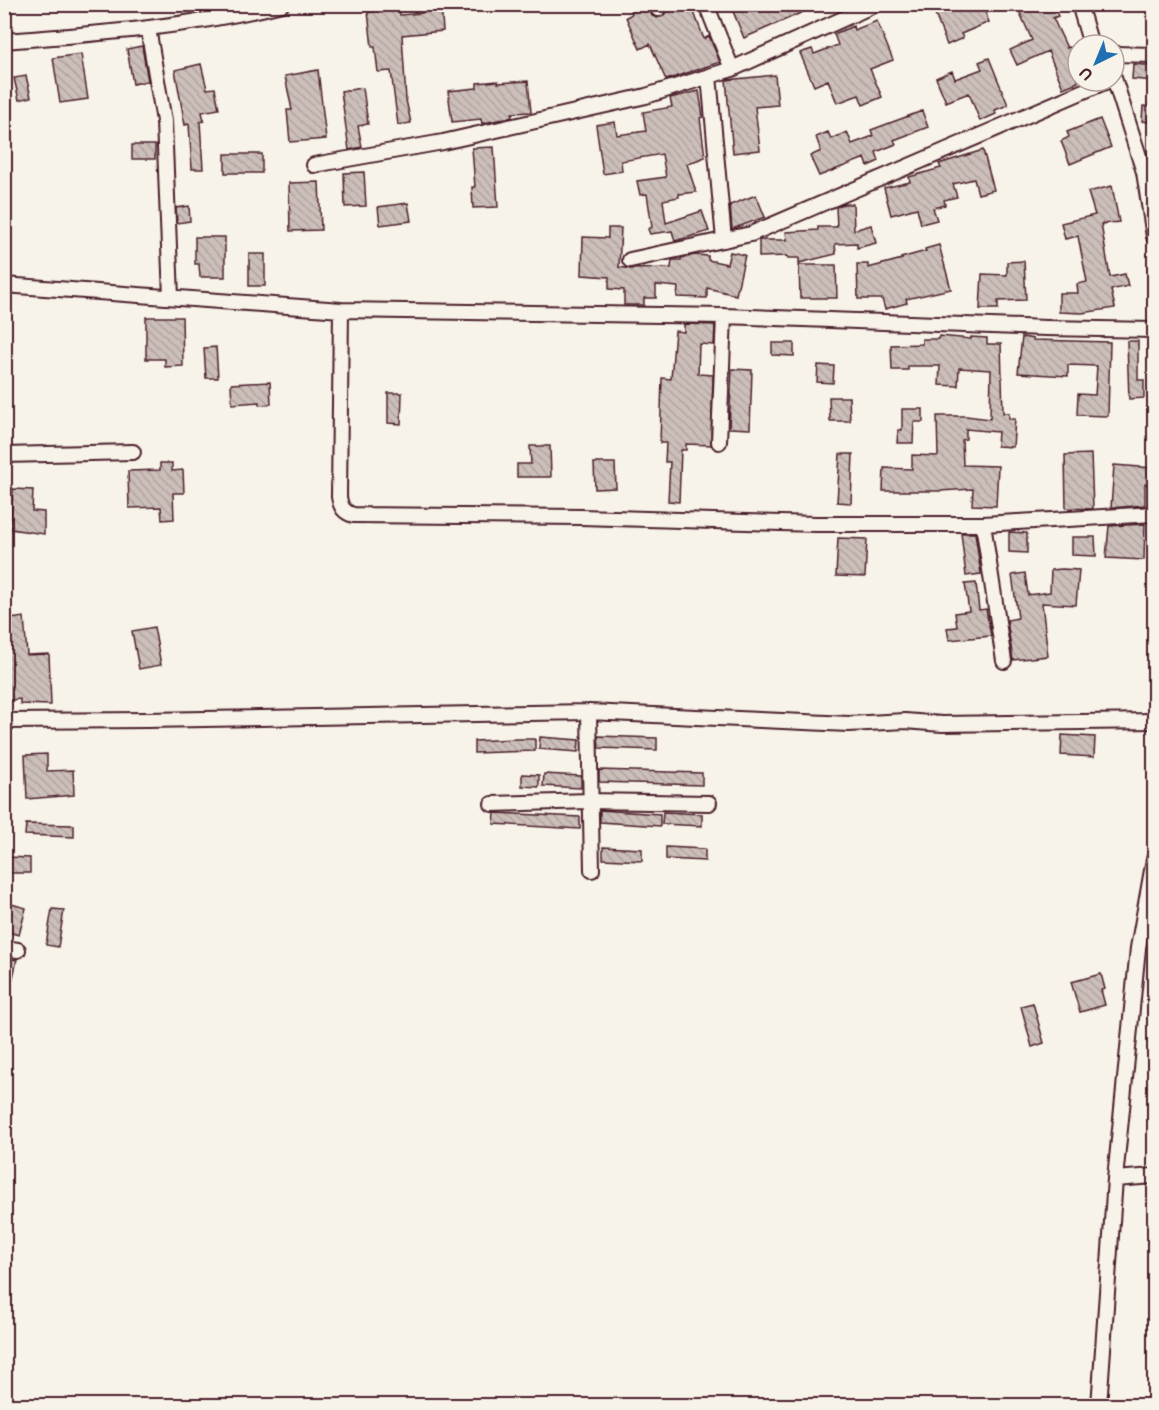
<svg xmlns="http://www.w3.org/2000/svg" width="1159" height="1410" viewBox="0 0 1159 1410" font-family="'Balsamiq Sans',sans-serif">
<defs>
<pattern id="building-back-hatch" width="6" height="6" patternUnits="userSpaceOnUse" patternTransform="scale(1.5)"><rect width="6" height="6" fill="#ccbfb9"/><path d="M-1 5l2 2M0 0l6 6M5-1l2 2" fill="none" stroke="#b1a49f"/></pattern>
</defs>
<rect width="100%" height="100%" fill="#f7f3e8"/>
<filter id="ink" filterUnits="userSpaceOnUse"><feTurbulence type="fractalNoise" baseFrequency=".0167" numOctaves="2"/><feDisplacementMap in="SourceGraphic" scale="12" xChannelSelector="R" yChannelSelector="G"/><feConvolveMatrix kernelMatrix="1 2 1 2 8 2 1 2 1" color-interpolation-filters="sRGB"/></filter>
<g filter="url(#ink)">
<path fill="url(#building-back-hatch)" stroke="#4a1f2b" stroke-width="1.5" d="M422,4H441L443,31L402,35L406,100L411,123L398,125L391,71L378,72L375,47H372L368,12L399,9L400,15L422,13Z
M628,4H647L652,16L657,18L665,14L666,4H691L704,39L709,36L720,62L666,80L650,44L640,49L626,17L632,14Z
M730,4H819V5L744,38Z
M931,4H982L989,22L961,34L963,38L947,45Z
M1016,4H1052L1058,16L1053,18L1067,48L1070,47L1078,66V82L1063,88L1048,51L1017,65L1010,50L1032,40Z
M877,21L893,60L870,69L882,97L863,105L859,95L837,103L828,80L814,86L800,53L812,49L814,54L838,45L834,34L853,26L854,30Z
M142,46L148,81L133,84L127,49Z
M81,54L88,99L60,103L53,58Z
M989,58L1008,105L995,110L996,114L980,121L969,93L946,102L936,78L952,71L955,79L982,69L979,62Z
M201,64L207,89L215,88L219,109L202,112L204,121L200,122L203,169H192L189,124L185,125L175,70Z
M1133,64L1155,66V81L1132,79Z
M318,70L326,139L290,142L287,110H292L285,76Z
M775,75L778,105L755,107L760,150L733,153L726,80Z
M26,76L31,97L19,100L14,78Z
M498,81V83L528,81L531,112L512,113V117L484,123L482,124L481,119L452,122L448,91L477,88V83Z
M363,88L368,124L358,126L362,147L349,150L341,91Z
M699,91L703,117L700,118L705,157L687,164L696,192L679,194V197L663,200L666,223L702,211L709,231L675,241L672,231L650,234L648,229L652,227L647,194L640,195L637,181L666,177L662,154L621,161L622,171L603,174L596,125L615,122L617,135L646,131L643,112L672,107L670,98Z
M1143,106L1155,107V123L1142,121Z
M922,111L928,127L894,140L896,144L876,152L879,161L868,166L865,158L819,176L810,156L821,151L816,137L828,132L831,139L847,132L852,144L873,136L871,130Z
M1100,119L1111,147L1070,164L1061,141L1069,137L1067,132Z
M132,145H155V159H132Z
M494,147L498,207L473,208L472,187H475L472,148Z
M983,150L994,190L978,194L974,179L953,184L957,197L944,200L945,205L933,208L937,220L921,224L917,208L891,215L884,188L910,182L909,177L941,168L939,164Z
M225,154H262V173H225Z
M364,172L366,206L345,207L344,173Z
M319,182L321,230L290,231L289,183Z
M1112,186L1119,222L1101,224L1110,277L1125,274L1128,286L1111,290L1115,308L1082,313L1059,312V293H1078L1077,284L1087,282L1078,236L1065,239L1061,223L1095,215L1088,192Z
M756,195L765,217L732,229L730,205Z
M408,203L411,221L380,225L378,207Z
M843,204H853L854,230L871,225L876,243L857,248V243L835,244L836,254L799,263V258H788L787,256L759,257V240H787L786,232L818,230V227H837L836,207Z
M189,206L190,221L177,223L176,208Z
M608,228H621L619,267L631,269L671,268L672,260H681V258L695,255L708,256V260L727,264L730,252L745,255L736,295L707,288V298L677,297L678,287L656,285V298H644V305H624V290L609,289V277L582,275L583,237L608,238Z
M195,237H225V277H200L199,264H195Z
M939,245L951,289L906,299L907,303L885,309L882,299H858L857,264H868V268L902,259L901,258L926,251L925,249Z
M249,254H265V286H249Z
M1024,261L1026,300L998,301V309H980L982,274L1007,275V262Z
M799,265H836L837,298H800Z
M146,317H182L183,366L165,367V359H146Z
M684,324L715,325L714,345L699,344L698,374L713,375L711,445L686,444V450H681L679,502L668,501L670,462H665L666,443H660L662,378L671,379L675,331L684,332Z
M939,336L971,339V337L987,338V344H1001L1003,413H1009V419H1015L1013,447L997,446L998,432L966,429V439L962,440L963,465L998,466L996,506L972,505L973,489L939,491H883L884,468L912,469V455L938,456L937,416H966L990,419L991,370L959,368L958,386L939,385L940,366H908V370H892L891,345L922,344V339H938Z
M1022,337L1033,339V340L1110,342L1108,416L1077,415L1078,394L1095,395L1097,366L1068,365V376L1018,373Z
M1127,341H1138V380H1144V398L1129,399Z
M772,343H794V356L772,355Z
M216,347L218,378H206L204,348Z
M818,365L834,366L833,383L817,382Z
M732,369L752,370L750,429L729,428Z
M270,382L271,404L259,405V402L232,404L231,384Z
M388,393H402L401,424L388,423Z
M829,397H849L850,421H830Z
M902,409H923V422H914L913,443H897L898,430H902Z
M530,446H550L551,477H517V464H531Z
M840,454H853L851,503L837,502Z
M1091,454L1093,509L1066,508L1065,455Z
M160,463H172V471L183,470L184,493H173L174,519L162,520L161,507L129,508L128,471L160,470Z
M594,463H615L616,488L595,489Z
M1114,465L1153,468L1151,485L1145,484V505L1111,508Z
M13,489L33,490L32,511L44,512V534L10,529Z
M1145,524L1144,560L1106,558L1109,526Z
M1009,532L1027,533V553L1009,552Z
M961,533H975L981,574L966,576Z
M1072,537H1095L1096,556L1072,555Z
M838,538L867,539L865,577L836,576Z
M1062,569L1079,570L1076,605L1042,603L1048,656L1013,660L1007,620L1018,618L1012,575L1025,573L1028,595L1050,592L1051,570Z
M976,583L979,610L986,609L991,636L949,640L947,628L957,627L955,613L969,611L965,584Z
M24,617L27,655L49,654L51,705L20,704V699L4,701V620Z
M154,627L161,665L139,669L132,631Z
M1062,735L1095,737L1094,757L1061,755Z
M598,736L657,738V750L599,748Z
M540,737L579,740L578,752L539,749Z
M515,739H535V751L474,753V741Z
M47,754V771L73,770L74,795L27,799L25,755Z
M599,770L702,773V785L599,782Z
M522,774L539,775V787L522,786Z
M544,774L581,776V788L543,786Z
M600,810L660,814V826L600,822Z
M663,812L702,814V826L662,824Z
M495,813L580,817V829L494,824Z
M26,824L74,825V837L25,835Z
M603,847L642,849V861L603,859Z
M666,847L705,849V861L666,859Z
M7,857L30,858V873H6Z
M4,902L26,908L19,935L4,931Z
M52,909L64,910L58,947L46,945Z
M4,957L17,960L9,995H4Z
M1101,974L1105,989L1101,990L1105,1005L1080,1012L1071,982Z
M1033,1003L1044,1043L1032,1047L1021,1006Z"/>
<g fill="none" stroke-linecap="round" stroke-linejoin="round">
<defs>
<path id="street" d="M656,4L658,9
M706,4L732,69
M1079,4L1091,45
M148,28L164,121L171,297
M4,41C97,34 192,27 282,4
M1114,54L1154,55
M709,76L724,240
M1114,78L1144,172L1154,237
M314,165L443,142L646,96L732,69L876,4
M630,260L751,234L1107,81
M4,285L341,310L724,316L1046,328L1154,330
M341,310L339,497C341,508 344,512 353,515L581,517L816,524H983L1154,514
M719,442L724,316
M4,455L133,452
M983,524L1004,661
M589,712L592,870
M4,721L147,720L589,712L849,724L905,721L942,724L1154,721
M492,804L589,801L709,803
M4,948L18,950
M1115,1179L1154,1176
M1099,1406L1115,1179L1138,948L1154,859"/>
</defs>
<use href="#street" stroke="#4a1f2b" stroke-width="18"/>
<use href="#street" stroke="#f7f3e8" stroke-width="14"/>
</g>
</g>
<rect width="1159" height="1410" fill="none" stroke="#f7f3e8" stroke-width="24"/>
<rect x="12" y="12" width="1135" height="1386" fill="none" stroke="#4a1f2b" stroke-width="2" filter="url(#ink)"/>
<g transform="translate(1096 63) rotate(223)"><circle r="28" fill="#f7f3e8" stroke="#b29e9c" stroke-width="1.5"/>
<path d="M0-4.5L10 22L0 15L-10 22Z" fill="#1f6fb2"/>
<text y="-9" font-size="16" font-weight="bold" text-anchor="middle" fill="#4a1f2b">U</text>
</g>
</svg>
